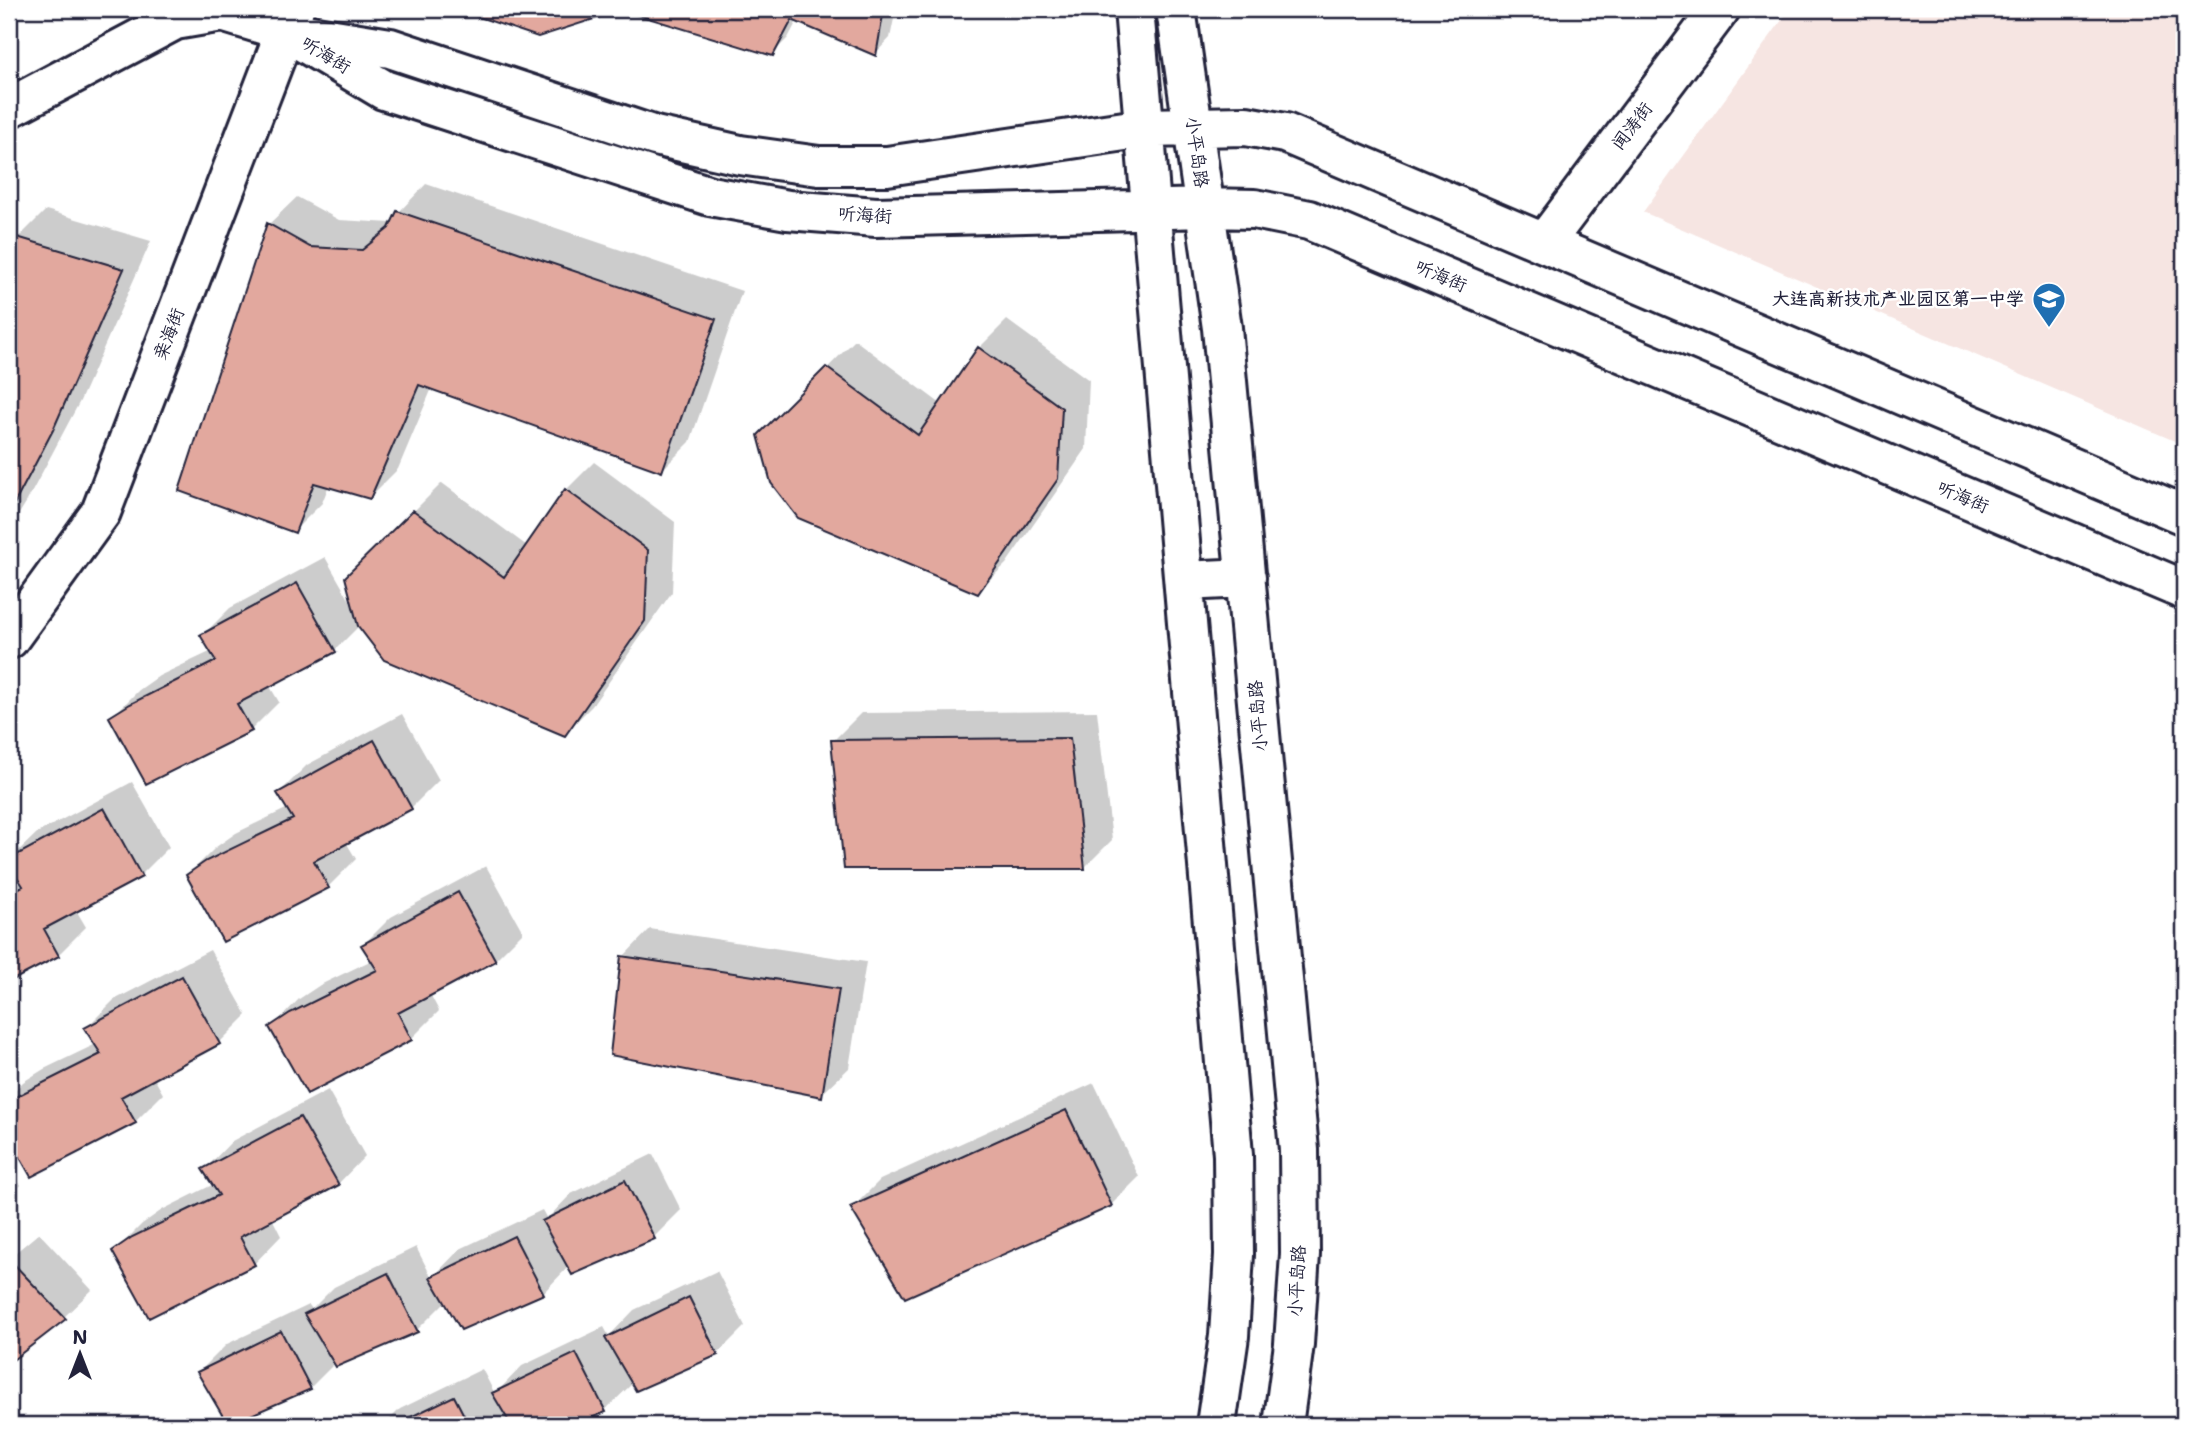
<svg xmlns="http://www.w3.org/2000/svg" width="2193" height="1434" viewBox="0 0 2193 1434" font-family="'Shantell Sans','LXGW WenKai TC',sans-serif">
<rect width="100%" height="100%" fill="#fff"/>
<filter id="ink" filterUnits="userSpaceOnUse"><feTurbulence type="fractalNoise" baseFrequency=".0143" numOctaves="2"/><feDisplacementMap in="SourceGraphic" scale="14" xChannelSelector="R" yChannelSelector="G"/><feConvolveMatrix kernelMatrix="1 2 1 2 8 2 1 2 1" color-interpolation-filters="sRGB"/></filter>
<g filter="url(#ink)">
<path fill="#f6e5e2" d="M1790,9H2184V445L1643,212Z"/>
<path fill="#0003" d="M476,9H622L538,35L477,14Z
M622,9H896L890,38L875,54L797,21L788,38L772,54Z
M426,184L742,291L690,442L662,470L432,388L398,469L370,497L329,485L322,503L294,531L269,224L297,197L339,220L392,223L399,212Z
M46,210L151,241L80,401L27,501L9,530V259L18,238Z
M1007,320L1089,380L1086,449L1006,564L978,591L760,436L855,340L941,404L979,348Z
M594,462L675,522L672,592L592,706L564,734L360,625L335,650L269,685L279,702L251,730L111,718L139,690L159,676L212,651L202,636L230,608L325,557L353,606L347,578L442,483L527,546L566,490Z
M1097,711L1112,840L1084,868L833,741L861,713Z
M402,714L439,780L411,808L346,842L356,859L328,887L188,875L216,847L236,833L288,808L279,793L307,765Z
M132,782L169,847L141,875L76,910L86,927L58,955L9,980V881L18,876L9,860L37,833Z
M486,866L523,932L495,960L430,994L439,1011L411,1039L272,1027L299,999L320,985L372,960L363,945L391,917Z
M650,929L866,962L849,1068L821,1095L623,957Z
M210,950L247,1015L219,1043L154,1078L163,1094L135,1122L31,1175L9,1134V1097L23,1082L44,1069L96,1044L86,1028L114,1000Z
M1094,1083L1139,1177L1111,1205L852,1208L880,1180Z
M328,1090L365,1156L338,1184L272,1218L281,1236L254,1264L114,1252L142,1224L162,1210L214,1184L205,1169L232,1141Z
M653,1154L681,1210L654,1237L569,1266L543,1293L446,1301L417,1330L335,1363L310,1388L199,1372L227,1344L309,1305L312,1309L334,1287L416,1247L432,1278L460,1249L542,1210L547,1219L571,1194Z
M9,1172L21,1185L9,1197Z
M39,1233L92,1290L64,1317L9,1361V1258Z
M717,1271L745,1326L717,1354L633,1383L605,1410L570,1425H384L400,1409L482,1369L495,1394L522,1366L604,1327L609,1336L634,1310Z"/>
<path fill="#e2a89e" stroke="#22223b" stroke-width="2" d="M474,9H884L876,56L792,20L773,56L622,10L538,37L476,16Z
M397,211L716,319L662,472L419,385L370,499L314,483L295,533L179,491L267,223L310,247L362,250L389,228Z
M17,237L124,269L53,430L9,514V255Z
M978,347L1062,408L1058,479L978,594L798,518L771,483L758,435L826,367L918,435Z
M565,489L648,550L645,621L565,736L384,660L358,626L345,577L413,510L504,577Z
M297,583L336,652L237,704L252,731L146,784L109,717L130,704L216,661L200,635Z
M1070,738L1085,869H844L831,740Z
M374,740L412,809L314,861L329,888L223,942L186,875L206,861L293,819L277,793Z
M104,808L142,877L44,929L59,956L9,982V893L23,886L9,864V859Z
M458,892L496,961L398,1013L412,1040L307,1094L269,1027L290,1013L377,970L361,945Z
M621,956L839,989L822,1097L610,1055Z
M182,976L220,1044L121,1097L136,1123L31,1177L9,1138V1100L101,1054L84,1028Z
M1066,1110L1112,1206L905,1298L850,1207Z
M300,1117L339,1185L240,1237L255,1265L149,1318L112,1251L132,1237L219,1195L202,1169Z
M625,1180L655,1239L572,1275L542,1221Z
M514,1236L544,1294L461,1330L430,1277Z
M10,1260L66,1319L9,1363V1261Z
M388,1273L418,1332L336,1367L304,1314Z
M689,1297L718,1355L636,1391L605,1338Z
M281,1331L311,1389L228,1425L197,1372Z
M576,1353L606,1412L574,1425H511L492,1393Z
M454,1396L469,1425H394Z"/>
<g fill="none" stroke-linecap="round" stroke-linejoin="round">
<defs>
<path id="minor" d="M1134,9L1233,1155L1234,1255L1229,1336L1216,1425
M1176,9L1222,328L1299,1150L1300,1254L1294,1344L1283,1425
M302,41L384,90L710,196L788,210L876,217L1205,208L1254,209L1309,220L2184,590
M9,108L175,20L222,12L285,31L390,48L655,136L740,155L819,166H887L1145,128L1246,126L1285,133L2184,515
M1544,243L1720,9
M1184,581L1246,578
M9,639L101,512L294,9"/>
</defs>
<use href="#minor" stroke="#22223b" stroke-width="44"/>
<use href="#minor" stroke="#fff" stroke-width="38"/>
</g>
</g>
<defs>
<symbol id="school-pin" viewBox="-11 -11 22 30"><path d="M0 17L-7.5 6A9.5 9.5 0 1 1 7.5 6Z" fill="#1f6fb2" stroke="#fff"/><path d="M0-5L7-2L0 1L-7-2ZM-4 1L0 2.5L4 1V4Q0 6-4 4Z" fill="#fff"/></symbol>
</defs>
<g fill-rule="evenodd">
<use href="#school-pin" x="2030" y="280" width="38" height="52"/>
</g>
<g text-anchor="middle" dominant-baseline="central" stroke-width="5" stroke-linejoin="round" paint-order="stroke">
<g font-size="18" fill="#22223b" stroke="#fff">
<text transform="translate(326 55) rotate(31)">听海街</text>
<text transform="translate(1632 126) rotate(-53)">闻涛街</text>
<text transform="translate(1197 152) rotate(82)">小平岛路</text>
<text transform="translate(865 215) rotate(3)">听海街</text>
<text transform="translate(1441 276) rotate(23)">听海街</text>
<text transform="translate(169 334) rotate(-69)">亲海街</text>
<text transform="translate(1963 497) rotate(23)">听海街</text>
<text transform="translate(1258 716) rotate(-95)">小平岛路</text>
<text transform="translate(1297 1281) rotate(-87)">小平岛路</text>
</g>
<g font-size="18" font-weight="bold" fill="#22223b" stroke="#fff" text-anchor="end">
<text x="2024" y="299">大连高新技术产业园区第一中学</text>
</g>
</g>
<rect width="2193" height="1434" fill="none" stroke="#fff" stroke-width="35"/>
<rect x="18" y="18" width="2158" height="1399" fill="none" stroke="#22223b" stroke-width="2.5" filter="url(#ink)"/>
<g transform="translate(80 1354)" stroke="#ffffff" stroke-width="5" paint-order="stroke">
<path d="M0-5L12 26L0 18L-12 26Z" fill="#22223b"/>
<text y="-10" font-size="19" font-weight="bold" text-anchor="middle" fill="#22223b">N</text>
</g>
</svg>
